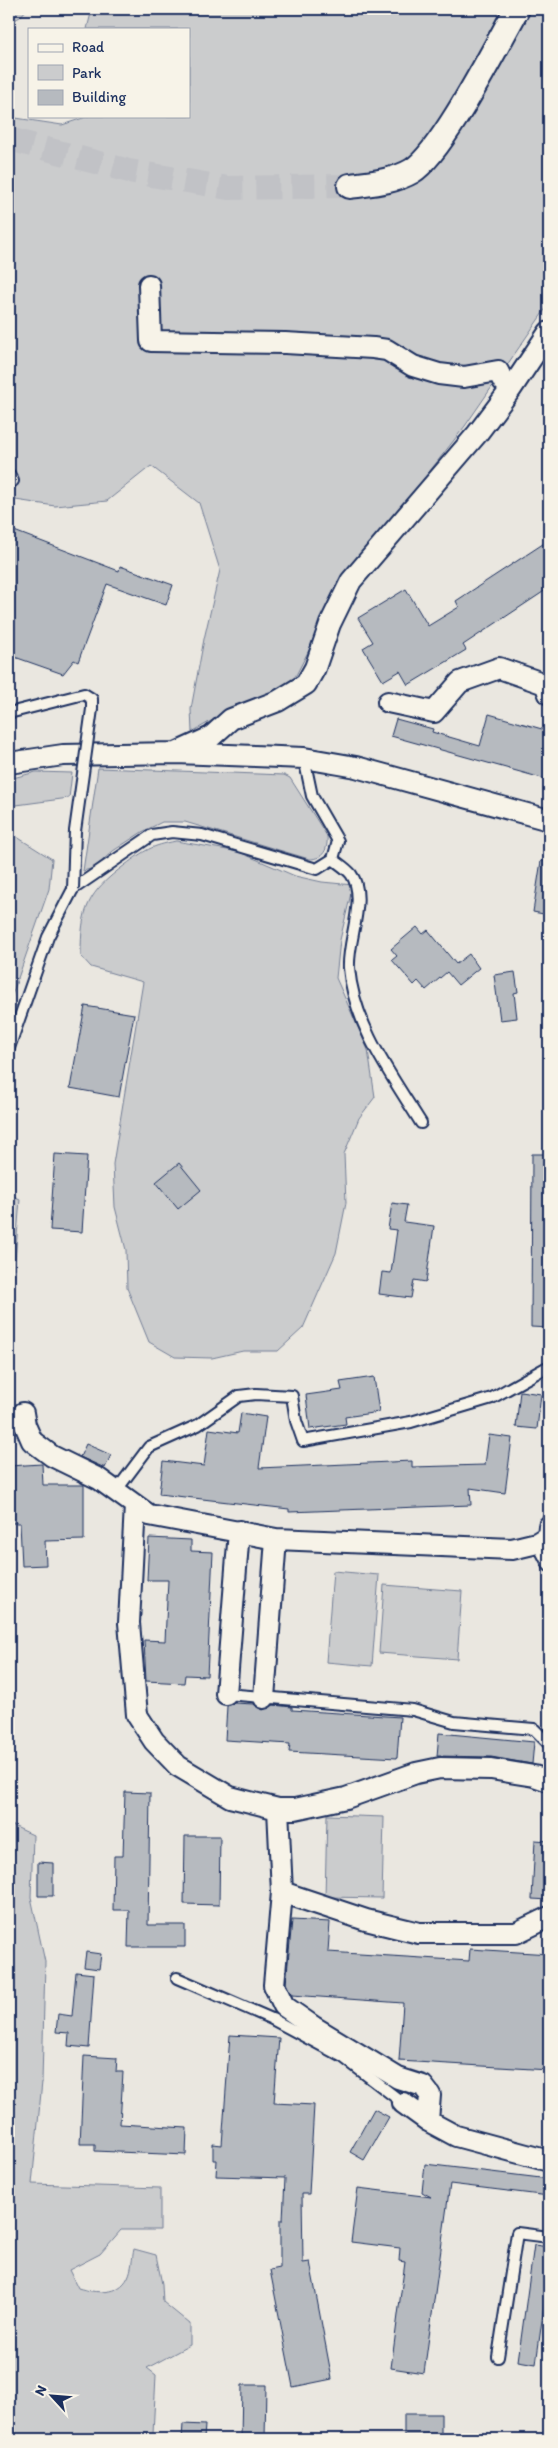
<svg xmlns="http://www.w3.org/2000/svg" width="558" height="2448" viewBox="0 0 558 2448" font-family="Itim,sans-serif">
<rect width="100%" height="100%" fill="#eae7e0"/>
<filter id="ink" filterUnits="userSpaceOnUse"><feTurbulence type="fractalNoise" baseFrequency=".02" numOctaves="2"/><feDisplacementMap in="SourceGraphic" scale="10" xChannelSelector="R" yChannelSelector="G"/><feConvolveMatrix kernelMatrix="1 2 1 2 8 2 1 2 1" color-interpolation-filters="sRGB"/></filter>
<g filter="url(#ink)">
<path fill="#cbcccd" stroke="#737e96" d="M9,9H27L20,17L9,23Z
M92,9H549V304L465,426L330,599L310,648L294,679L273,693L242,703L192,732L191,709L204,639L220,570L199,503L151,466L107,501L55,506L9,499V117L62,125L89,116H189V29H87Z
M98,768L284,775L290,778L327,836C328,849 324,859 309,859L185,822H162L142,832L113,851L94,868L83,871Z
M36,772L72,773L69,798L9,806V779Z
M9,832L52,859L49,889L9,1004Z
M176,841L239,852L295,876L322,882L353,885L340,940L336,978L368,1050L375,1097L359,1118L344,1154L346,1203L336,1253L303,1328L278,1351H243L212,1358L175,1357L149,1342L127,1288L126,1250L115,1207L113,1164L143,982L91,967L81,956C81,909 87,893 125,865C145,850 151,846 176,841Z
M9,1194L20,1199L9,1337Z
M333,1571L379,1575L372,1666L326,1662Z
M384,1585L462,1591L457,1659L379,1653Z
M327,1815L384,1817L382,1898L325,1897Z
M9,1824L33,1835L31,1897L45,1962L42,2082L32,2184L160,2188V2230H121L100,2254L69,2270L78,2288C95,2293 119,2296 128,2277C132,2269 132,2258 134,2249L156,2255L162,2284L163,2302L190,2324V2345L147,2368L156,2375L153,2434L157,2439H9Z"/>
<path fill="#b6babf" stroke="#1b2f5e" d="M9,529L119,571L120,566L173,585L166,605L107,584L78,662L74,660L63,674L9,655Z
M549,540V588L463,645L466,650L408,685L400,671L383,681L363,648L373,642L358,618L406,589L428,626L459,607L456,601Z
M489,714L549,731V780L391,736L396,719L433,729L432,732L480,746Z
M541,861H549V915L533,912Z
M417,927L423,934L428,930L456,964L469,954L479,968L458,985L447,972L426,990L418,981L414,985L392,960L397,956L391,949Z
M515,972L518,992L514,993L517,1018L500,1020L494,975Z
M85,1006L134,1014L119,1097L70,1088Z
M55,1154L87,1156L82,1232L50,1230Z
M532,1154H549V1328L531,1327Z
M179,1163L201,1190L178,1209L156,1182Z
M392,1203L407,1205L404,1222L434,1226L426,1282L414,1280L411,1298L379,1294L382,1272L391,1273L397,1230L388,1229Z
M374,1377L379,1412L345,1417L346,1424L310,1429L306,1395L342,1390L340,1382Z
M520,1391L541,1394L537,1429L516,1427Z
M241,1413L266,1417L259,1468L412,1461V1467L485,1465L489,1435L512,1438L505,1493L470,1488L471,1505L289,1512V1509L159,1494L163,1461L204,1466L209,1429L238,1433Z
M86,1444L111,1455L105,1468L80,1457Z
M42,1464L43,1485H84V1540L45,1541L46,1565L22,1566L20,1523H9V1466Z
M149,1538L191,1540V1551L213,1552L207,1676L185,1675L184,1683L146,1681L144,1640L165,1641L168,1580H147Z
M233,1703L254,1704L263,1710L273,1705L292,1707V1710L400,1717L397,1758L289,1752L290,1744L225,1740L227,1706Z
M439,1733L534,1742L532,1764L491,1757L437,1756Z
M125,1792L150,1793L148,1925H185V1947H128L129,1910H113L114,1856H123Z
M185,1836H220L219,1905L184,1904Z
M535,1840L549,1841V1900L532,1899Z
M38,1862L53,1863V1896H38Z
M292,1920L330,1922L328,1952L469,1961L470,1949L549,1954V2070L399,2061L403,2003L292,1995L286,1984Z
M86,1952L101,1954L99,1969L84,1967Z
M76,1972L94,1974L89,2048L68,2046L69,2033L56,2032L58,2014L72,2016Z
M230,2035L279,2038L274,2103L314,2105L309,2194H302L303,2263L310,2262L332,2379L293,2387L270,2270L280,2268V2220H283L285,2178L216,2176L217,2160H213V2144L222,2145Z
M84,2056L117,2058L116,2072H123L120,2124L187,2128L186,2155L95,2151V2144H80Z
M374,2109L389,2117L364,2160L350,2152Z
M425,2164L549,2179V2196L450,2184L424,2373L391,2368L405,2262L399,2261L400,2248L351,2242L358,2188L431,2197L422,2192Z
M534,2245L549,2247V2269L536,2364L518,2361Z
M242,2385H266L265,2439H241Z
M404,2414H441V2439H404Z
M183,2424L205,2425L204,2439H182Z"/>
<g fill="none" stroke-linecap="round" stroke-linejoin="round">
<path stroke="#c1c2c6" stroke-width="24" stroke-dasharray="24 12" stroke-linecap="butt" d="M9,139L129,171L228,188L350,186"/>
<defs>
<path id="service" d="M9,474L13,481
M9,713L84,694L92,699V709
M333,859C339,864 346,868 351,874C368,897 347,941 349,968C354,1026 392,1076 421,1123
M9,1048L48,937L73,889L152,835L172,832L202,835L317,869L333,859L338,841L312,796L304,758
M116,1491L149,1447L198,1425L239,1396L256,1394L292,1396L296,1421L303,1441L411,1422L492,1398L549,1366
M537,1543L549,1566
M226,1694L413,1710L454,1722L534,1729L549,1744
M177,1978L272,2019L343,2057L403,2103
M498,2357L517,2233L549,2237"/>
<path id="minor" d="M149,285L151,341L285,343L373,348L387,350L413,366L439,374L464,377L498,371L503,381L511,389
M388,702L434,712L460,682L499,668L545,684L549,694
M176,753L211,737L231,719L278,701L306,684L315,668L330,624L351,581L477,434L511,389L549,332
M9,763L63,755L176,753L304,758L356,767L549,820
M23,1413L25,1425L32,1441L52,1456L99,1479L149,1515L276,1539L512,1549L537,1543L548,1536L549,1526
M135,1505L129,1623L137,1715L154,1741L178,1766L230,1797L278,1809H295L346,1798L416,1773L440,1768L491,1769L534,1776L549,1781
M226,1694L239,1531
M264,1698L276,1539
M278,1809L282,1892L274,1985L284,2006L314,2027L398,2078L423,2086L430,2095L428,2121
M282,1892L366,1920L419,1933H516L549,1917
M403,2103L428,2121L456,2136L549,2161"/>
<path id="tertiary" d="M350,186C371,183 393,182 412,171C442,153 497,44 517,9"/>
</defs>
<use href="#service" stroke="#1b2f5e" stroke-width="14"/>
<use href="#minor" stroke="#1b2f5e" stroke-width="24"/>
<use href="#tertiary" stroke="#1b2f5e" stroke-width="28"/>
<use href="#service" stroke="#f7f3e8" stroke-width="10"/>
<use href="#minor" stroke="#f7f3e8" stroke-width="20"/>
<use href="#tertiary" stroke="#f7f3e8" stroke-width="24"/>
<defs>
<path id="service-bridge" d="M73,889L75,831L92,709"/>
</defs>
<use href="#service-bridge" stroke="#1b2f5e" stroke-width="14" stroke-linecap="butt"/>
<use href="#service-bridge" stroke="#f7f3e8" stroke-width="10"/>
</g>
</g>
<rect width="558" height="2448" fill="none" stroke="#f7f3e8" stroke-width="30"/>
<rect x="15" y="15" width="528" height="2418" fill="none" stroke="#1b2f5e" stroke-width="2" filter="url(#ink)"/>
<rect x="28" y="28" width="162" height="90" fill="#f7f3e8" stroke="#9fa5b1"/>
<rect x="38" y="44" width="25" height="8" fill="#f7f3e8" stroke="#9fa5b1"/>
<text x="72" y="52" font-size="15" fill="#1b2f5e">Road</text>
<rect x="38" y="65" width="25" height="15" fill="#cbcccd" stroke="#9fa5b1"/>
<text x="72" y="78" font-size="15" fill="#1b2f5e">Park</text>
<rect x="38" y="90" width="25" height="15" fill="#b6babf" stroke="#9fa5b1"/>
<text x="72" y="102" font-size="15" fill="#1b2f5e">Building</text>
<g transform="translate(52 2396) rotate(296)" stroke="#f7f3e8" stroke-width="4" paint-order="stroke">
<path d="M0-4L9 19L0 12L-9 19Z" fill="#1b2f5e"/>
<text y="-8" font-size="14" font-weight="bold" text-anchor="middle" fill="#1b2f5e">N</text>
</g>
</svg>
